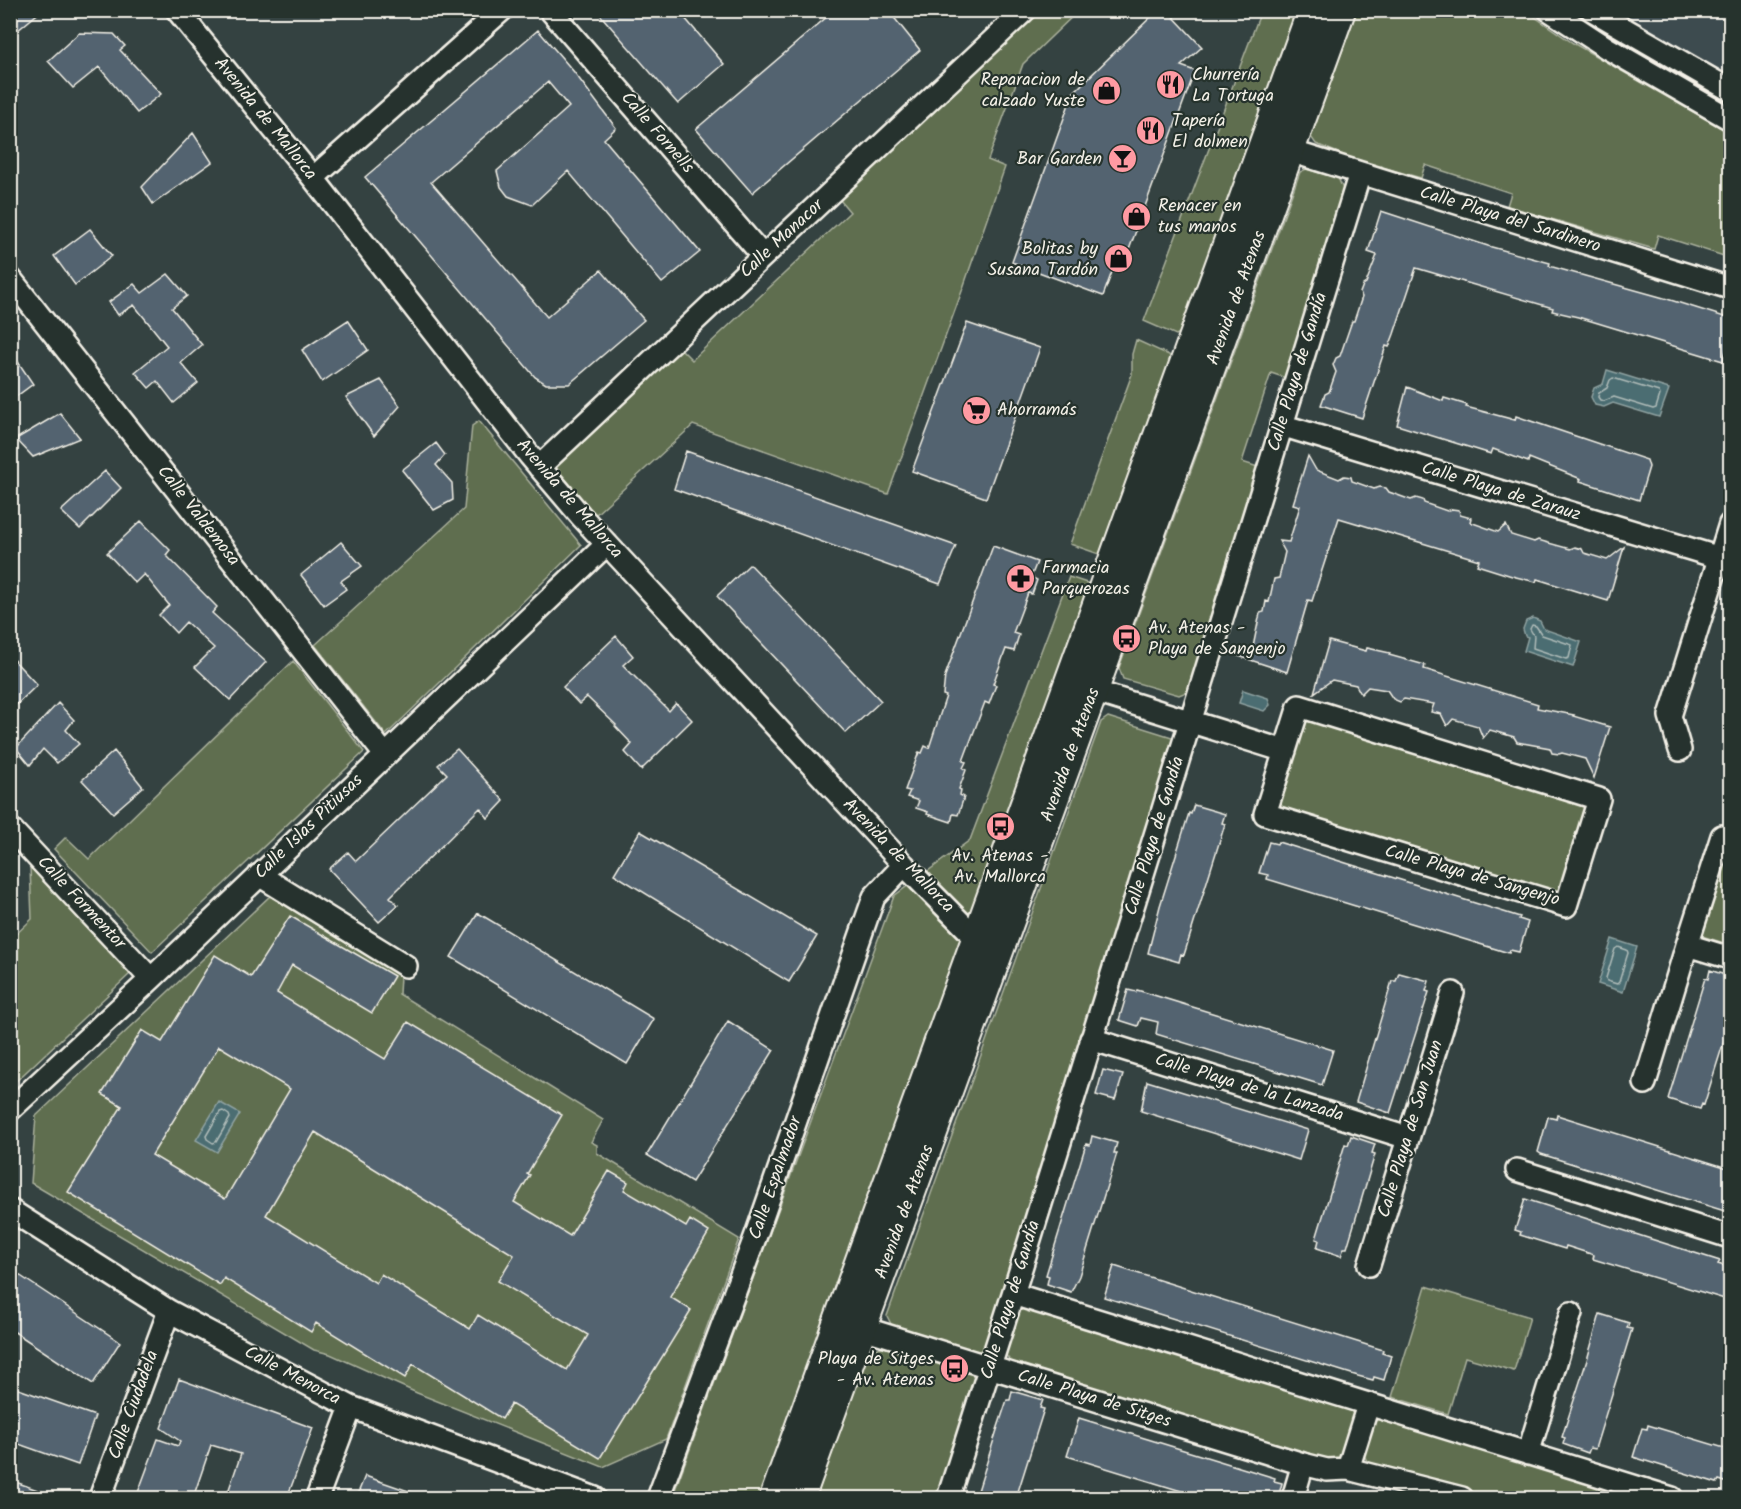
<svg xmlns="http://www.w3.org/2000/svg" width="1741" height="1509" viewBox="0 0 1741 1509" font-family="Kalam,sans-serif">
<rect width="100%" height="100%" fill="#344241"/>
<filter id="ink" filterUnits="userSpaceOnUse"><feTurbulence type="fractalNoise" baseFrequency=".0167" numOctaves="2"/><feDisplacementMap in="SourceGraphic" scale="12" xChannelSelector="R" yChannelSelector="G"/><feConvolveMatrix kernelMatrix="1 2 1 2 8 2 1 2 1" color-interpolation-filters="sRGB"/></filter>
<g filter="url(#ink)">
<path fill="#3d4c4f" d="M1616,11H1730V78L1670,44Z"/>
<path fill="#5f6e4f" stroke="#aab09c" stroke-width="1.5" d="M1039,11H1078L1023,64L988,160L1005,167L962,291L888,494L693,425L595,515L556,470L557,466L681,349L692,360L850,212L840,200L845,194Z
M1261,11H1298L1183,331L1176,335L1144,321Z
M1357,11H1526L1573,43L1730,133V258L1658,235L1654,249L1507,206L1511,193L1425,165L1421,178L1353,159L1316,144L1311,137Z
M1306,169L1338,178L1343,189L1286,378L1271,373L1242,462L1258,467L1189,691L1179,695L1123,679L1119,668L1300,172Z
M1136,340L1169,355L1172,361L1102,555L1070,544L1132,374V354Z
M479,421L581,545L386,735L315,645L464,509L472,426Z
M1069,577L1090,584L760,1498H672L894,896L970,840Z
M293,661L364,752L152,952L54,849L66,837L89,859Z
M1108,717L1175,738L986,1347L977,1352L892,1326L887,1316L1101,722Z
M1304,718L1587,805L1560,894L1277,807Z
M1726,851L1730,852V945L1702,936Z
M30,867L131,973L11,1086V939L32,919Z
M270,896L400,976L399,994L603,1120L591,1142L597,1145V1153L739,1239L666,1439L603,1467L417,1393L330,1354L314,1350L31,1183L36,1116Z
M1426,1286L1530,1317L1514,1371L1465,1357L1448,1414L1392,1397Z
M1029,1307L1348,1407L1355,1416L1342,1458L1327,1465L1012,1363L1004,1353L1013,1333L1018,1311Z
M884,1346L973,1372L978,1380L941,1498H814L863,1363L873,1350Z
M1383,1417L1644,1498H1489L1368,1462L1362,1453L1373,1422Z"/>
<path fill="#4b6d72" stroke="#8fa2a1" stroke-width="1.5" d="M1607,370L1669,389L1659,417L1613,403L1604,407L1595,405L1591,397L1594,388L1603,384Z
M1533,618L1540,621L1544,629L1581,642L1573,667L1524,651L1528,637L1525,636L1523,629L1526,621Z
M1243,690L1268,698L1270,705L1264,711L1239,703Z
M1612,939L1637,947L1623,992L1598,984Z
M219,1102L240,1114L217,1152L196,1140Z"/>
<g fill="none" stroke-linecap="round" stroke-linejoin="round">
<path stroke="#b0bcb9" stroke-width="1.5" d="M1613,378L1659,392L1660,395L1656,408L1653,409L1614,397L1604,401L1600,400L1598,397L1599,393L1607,388L1610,380Z
M1532,625L1536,626L1542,635L1572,645L1569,658L1566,659L1533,648L1534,636L1530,629Z
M1618,947L1627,950L1628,953L1619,982L1617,984L1607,981L1606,978L1615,949Z
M223,1111L229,1115L230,1118L216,1142L213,1143L207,1139L206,1136L220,1112Z"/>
</g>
<path fill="#536470" stroke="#f4f1e8" stroke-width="1.5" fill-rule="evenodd" d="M10,10H42L17,31L10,22Z
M596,10H678L724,64L678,104Z
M835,10H888L920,50L752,193L696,129Z
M1158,10H1167L1202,47L1181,66L1195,71L1123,266L1115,264L1103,296L1012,262L1073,93Z
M538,30L574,72L616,128L604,139L700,252L662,283L568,171L532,205L508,196L501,187L497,171L569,107L548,82L431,182L547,317L601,270L644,320L569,384H546L535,377L365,177Z
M79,33L114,34L125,46L120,50L161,94L137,113L99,67L73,88L48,61Z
M193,133L212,162L153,204L142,187Z
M1381,211L1488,246L1550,263L1549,266L1664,298L1731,319V332L1723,361L1578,317L1552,311L1553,308L1416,268L1394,334L1389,347L1386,346L1362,418L1321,405L1325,394L1329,392L1336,372L1333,365L1336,358L1340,356L1352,321H1354L1362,297L1360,293L1363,285L1366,283L1377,255L1368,252Z
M90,229L112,256L75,285L54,256Z
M168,274L187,296L172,308L202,345L181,363L198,383L174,403L157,381L149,388L135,372L167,346L134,305L118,315L109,302L134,284L142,293Z
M348,320L368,350L322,382L302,350Z
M967,323L1040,348L986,498L912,471Z
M10,350L33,384L10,401Z
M381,380L400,406L374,436L346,397Z
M1407,387L1443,401L1444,398L1467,405L1466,407L1515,420L1516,416L1647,460L1649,467L1639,500L1580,481L1581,479L1529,458L1528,462L1493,449L1491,454L1397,425Z
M60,413L80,438L33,457L16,439Z
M436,443L445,455L436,465L452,483L453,500L434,510L402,470Z
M686,451L956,546L940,584L674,489Z
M1308,456L1316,470L1339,479L1344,476L1351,477L1352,481L1374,489L1380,487L1386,488L1389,492L1411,500L1416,498L1423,500L1424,503L1447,511L1452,509L1459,510L1460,515L1471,518L1470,522L1498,532L1506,525L1511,535L1534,542L1538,540L1570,549L1575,547L1582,549L1584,553L1607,560L1624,547L1608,601L1537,579L1536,582L1512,576L1477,565L1479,560L1339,518L1312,601L1308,600L1287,672L1235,655L1253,647L1260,613L1264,612L1266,601L1269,602L1274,579L1279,578L1285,552L1279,541L1289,542L1300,506L1293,504Z
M105,471L121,488L80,529L61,511Z
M141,521L170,550L166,555L217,607L212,613L266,662L230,700L195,667L214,648L186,622L176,633L159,615L169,605L144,574L135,583L107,553Z
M341,542L362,566L341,581L346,589L324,605L301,575Z
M993,546L1037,562L1031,577L1037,580L1032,594L1028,593L1013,633L1019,635L1014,651L1006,649L993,684L996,685L989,704L985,702L963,761L966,762L963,768L966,770L959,789L961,790L960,795L964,797L958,815L953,814L951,822L927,814L928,812L916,808L919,801L907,797L910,791L905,790L919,752L922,753L925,746L929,748L946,696L943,695L945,676Z
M750,564L881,701L846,733L717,596Z
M616,636L633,656L623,665L669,711L676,703L692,720L641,770L625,752L632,744L615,726L616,725L587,697L579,704L563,687Z
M1329,641L1366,651L1367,648L1390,653L1389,655L1425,665L1424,669L1538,704L1537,708L1574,715L1573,716L1610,727L1594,778L1585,759L1562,753L1559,754L1552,753L1550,748L1517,742L1514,737L1490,730L1483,738L1478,726L1453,719L1447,726L1441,714L1431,712L1434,704L1404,699L1400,702L1393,699L1387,690L1368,687L1361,694L1356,685L1332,680L1314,693Z
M10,656L37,685L10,711Z
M58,703L74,720L66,730L79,744L57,763L43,749L30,765L16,748Z
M457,749L504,801L488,818L480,808L390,897L398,905L379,922L329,869L348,852L356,861L447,774L438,765Z
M114,751L143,787L113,813L82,780Z
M1194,805L1225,814L1222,823L1225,824L1184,955L1181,954L1179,962L1148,953L1160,906L1189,813L1191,814Z
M640,831L817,936L789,982L614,874Z
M1269,842L1277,844L1278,842L1520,917L1519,919L1528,922L1519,952L1510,950L1509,953L1267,879L1268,875L1259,873Z
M478,913L654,1019L627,1064L451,957Z
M290,916L394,976L372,1013L292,965L277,993L385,1059L408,1022L562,1115L527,1174L530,1175L514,1202L570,1236L609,1171L628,1182L624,1190L686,1227L690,1220L709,1232L670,1297L691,1310L600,1458L511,1404L502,1419L413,1364L405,1378L316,1323L311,1332L224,1278L220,1285L68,1192L122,1106L102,1094L142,1030L162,1042L215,955L251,977ZM219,1046L290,1089L225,1199L152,1155ZM315,1132L514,1255L498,1281L588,1335L567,1370L478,1315L470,1329L381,1274L376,1283L266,1215Z
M1710,970L1731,977V1010L1727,1021L1730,1022L1704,1105L1702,1104L1700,1109L1668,1099L1705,978L1708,979Z
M1399,973L1429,981L1426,991L1429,992L1390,1113L1356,1102L1392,981H1396Z
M1128,990L1136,992L1137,990L1333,1050L1322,1085L1156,1034L1158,1022L1141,1018L1138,1026L1119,1020Z
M728,1021L774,1050L692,1182L647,1155Z
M1103,1070L1123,1075L1115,1100L1096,1095Z
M1147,1081L1308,1130L1299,1160L1141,1111Z
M1557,1115L1731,1169V1213L1541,1154L1538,1152L1548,1117L1556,1119Z
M1092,1136L1117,1143L1114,1153H1117L1079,1276L1071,1292L1047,1284L1049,1276L1046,1275L1086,1144L1090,1145Z
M1351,1136L1375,1144L1372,1153L1375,1154L1347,1248H1344L1341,1256L1317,1248L1319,1240L1316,1239L1345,1144L1348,1145Z
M1525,1199L1720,1261L1718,1264L1731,1268V1301L1593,1259L1594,1255L1566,1246L1565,1249L1520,1235L1521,1232L1515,1230Z
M1114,1266L1383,1350L1382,1353L1391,1356L1384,1380L1374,1377L1373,1380L1358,1376L1104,1297Z
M10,1269L120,1342L93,1384L10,1329Z
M1600,1314L1629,1323L1627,1328L1632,1329L1595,1449L1590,1448L1588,1453L1563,1444L1565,1438L1562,1437L1587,1360Z
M179,1379L313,1428L287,1498H226L241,1454L211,1445L193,1498H136L158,1439L178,1446L180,1441L161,1428Z
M10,1386L95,1416L78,1465L10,1441Z
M1012,1391L1043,1400L1040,1408L1044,1409L1016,1498H978L980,1495L977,1494L996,1433L1007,1400H1010Z
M1079,1418L1275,1478L1274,1481L1282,1483L1278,1498H1204L1067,1456Z
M1648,1425L1731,1450V1484L1719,1480L1717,1483L1633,1457L1642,1428L1647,1429Z
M365,1476L423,1496V1498H366L367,1495L358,1493Z
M10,1480L57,1497L56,1498H10Z"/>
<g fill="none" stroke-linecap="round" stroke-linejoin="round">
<defs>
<path id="minor" d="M177,10L313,178L530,456L580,515L904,865L977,939L988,943
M550,10L763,256
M1549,10L1607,48L1730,119
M1592,10L1730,90
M1290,151L1730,288
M313,178L502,10
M10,278L385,755
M1281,425L1730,561
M539,467L1025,10
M1080,687L1285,751
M1299,706L1599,799L1566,906L1265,814Z
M1680,750L1670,716L1730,524
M10,828L151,979
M1730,839L1722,836L1687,945L1730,958
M259,875L406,966
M1091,1039L1408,1138
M1645,1083L1687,945
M10,1110L151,979L607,544
M1517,1170L1730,1237
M10,1210L169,1311L351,1407L595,1498
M1369,1265L1453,993
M1013,1294L1672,1498
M850,1324L1303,1464L1327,1470L1348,1469L1462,1498
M1528,1454L1571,1313
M1348,1469L1368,1405
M100,1498L169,1311
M317,1498L351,1407
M658,1498L756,1235L874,897L904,865
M948,1498L1013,1294L1360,173
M1293,1498L1303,1464"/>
<path id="secondary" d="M775,1498L1313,10
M799,1498L1340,10"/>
</defs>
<use href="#minor" stroke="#f4f1e8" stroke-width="26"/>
<use href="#secondary" stroke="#f4f1e8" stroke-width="34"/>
<use href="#minor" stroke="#26332d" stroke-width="21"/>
<use href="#secondary" stroke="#26332d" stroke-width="30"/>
</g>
</g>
<defs>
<symbol id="restaurant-disc" viewBox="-11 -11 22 22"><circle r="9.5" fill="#ff9aa2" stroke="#26332d"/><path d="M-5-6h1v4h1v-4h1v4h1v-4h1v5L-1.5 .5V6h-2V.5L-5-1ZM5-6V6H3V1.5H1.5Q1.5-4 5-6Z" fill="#111"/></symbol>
<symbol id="shop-disc" viewBox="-11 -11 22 22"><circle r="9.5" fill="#ff9aa2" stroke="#26332d"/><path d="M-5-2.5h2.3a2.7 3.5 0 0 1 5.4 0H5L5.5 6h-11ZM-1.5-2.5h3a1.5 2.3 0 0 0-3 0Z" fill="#111"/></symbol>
<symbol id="bar-disc" viewBox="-11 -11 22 22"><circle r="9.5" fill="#ff9aa2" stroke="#26332d"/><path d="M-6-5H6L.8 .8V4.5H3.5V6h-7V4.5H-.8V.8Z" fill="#111"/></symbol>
<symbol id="supermarket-disc" viewBox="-11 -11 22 22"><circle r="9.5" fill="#ff9aa2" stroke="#26332d"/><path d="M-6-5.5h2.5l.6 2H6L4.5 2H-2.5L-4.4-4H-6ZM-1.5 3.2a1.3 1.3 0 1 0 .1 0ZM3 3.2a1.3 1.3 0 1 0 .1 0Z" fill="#111"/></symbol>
<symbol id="pharmacy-disc" viewBox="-11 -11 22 22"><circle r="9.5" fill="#ff9aa2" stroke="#26332d"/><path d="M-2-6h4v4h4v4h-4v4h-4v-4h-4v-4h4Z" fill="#111"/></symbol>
<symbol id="bus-disc" viewBox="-11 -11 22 22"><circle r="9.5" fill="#ff9aa2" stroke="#26332d"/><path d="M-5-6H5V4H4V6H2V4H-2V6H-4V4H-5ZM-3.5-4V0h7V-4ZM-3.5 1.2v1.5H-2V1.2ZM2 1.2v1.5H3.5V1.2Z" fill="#111"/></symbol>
</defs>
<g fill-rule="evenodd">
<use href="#restaurant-disc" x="1154" y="68" width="33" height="33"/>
<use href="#shop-disc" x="1090" y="74" width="33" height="33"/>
<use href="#restaurant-disc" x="1134" y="114" width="33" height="33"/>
<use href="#bar-disc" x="1106" y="142" width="33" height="33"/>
<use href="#shop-disc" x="1120" y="200" width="33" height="33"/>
<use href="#shop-disc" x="1102" y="242" width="33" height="33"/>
<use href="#supermarket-disc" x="960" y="394" width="33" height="33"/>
<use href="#pharmacy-disc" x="1004" y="562" width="33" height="33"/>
<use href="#bus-disc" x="1110" y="622" width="33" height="33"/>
<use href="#bus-disc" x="984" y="810" width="33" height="33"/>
<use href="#bus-disc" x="938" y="1352" width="33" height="33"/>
</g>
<g text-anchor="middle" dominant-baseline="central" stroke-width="4.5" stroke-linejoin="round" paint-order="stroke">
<g font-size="18" fill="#f4f1e8" stroke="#26332d" text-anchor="start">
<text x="1192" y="75">Churrería<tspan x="1192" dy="21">La Tortuga</tspan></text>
<text x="1085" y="80" text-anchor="end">Reparacion de<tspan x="1085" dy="21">calzado Yuste</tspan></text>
<text x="1172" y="121">Tapería<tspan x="1172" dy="21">El dolmen</tspan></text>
<text x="1102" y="159" text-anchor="end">Bar Garden</text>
<text x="1158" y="206">Renacer en<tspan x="1158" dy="21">tus manos</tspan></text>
<text x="1098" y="249" text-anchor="end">Bolitas by<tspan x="1098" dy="21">Susana Tardón</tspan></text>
<text x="997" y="410">Ahorramás</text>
<text x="1042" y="568">Farmacia<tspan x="1042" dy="21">Parquerozas</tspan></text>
<text x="1148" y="628">Av. Atenas -<tspan x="1148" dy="21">Playa de Sangenjo</tspan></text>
<text x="1000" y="856" text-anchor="middle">Av. Atenas -<tspan x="1000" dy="21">Av. Mallorca</tspan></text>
<text x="934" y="1359" text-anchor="end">Playa de Sitges<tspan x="934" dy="21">- Av. Atenas</tspan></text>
</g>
<g font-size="18" fill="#f4f1e8" stroke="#26332d">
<text transform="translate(265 119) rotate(51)">Avenida de Mallorca</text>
<text transform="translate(657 133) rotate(49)">Calle Fornells</text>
<text transform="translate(1510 220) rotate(17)">Calle Playa del Sardinero</text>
<text transform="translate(782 239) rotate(-43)">Calle Manacor</text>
<text transform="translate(1237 298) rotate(-70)">Avenida de Atenas</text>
<text transform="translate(1298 372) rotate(-73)">Calle Playa de Gandía</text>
<text transform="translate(1501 492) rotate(17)">Calle Playa de Zarauz</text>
<text transform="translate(569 499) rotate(49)">Avenida de Mallorca</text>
<text transform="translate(198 516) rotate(52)">Calle Valdemosa</text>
<text transform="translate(1071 755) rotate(-70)">Avenida de Atenas</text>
<text transform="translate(309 827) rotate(-44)">Calle Islas Pitiusas</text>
<text transform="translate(1155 836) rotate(-73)">Calle Playa de Gandía</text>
<text transform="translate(898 856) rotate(46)">Avenida de Mallorca</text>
<text transform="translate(1472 876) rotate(16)">Calle Playa de Sangenjo</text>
<text transform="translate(81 903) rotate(47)">Calle Formentor</text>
<text transform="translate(1249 1088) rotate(17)">Calle Playa de la Lanzada</text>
<text transform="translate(1411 1129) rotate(-73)">Calle Playa de San Juan</text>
<text transform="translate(776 1178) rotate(-71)">Calle Espalmador</text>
<text transform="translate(905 1212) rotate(-70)">Avenida de Atenas</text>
<text transform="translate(1011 1300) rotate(-73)">Calle Playa de Gandía</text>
<text transform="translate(292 1376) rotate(28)">Calle Menorca</text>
<text transform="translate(1094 1399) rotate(17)">Calle Playa de Sitges</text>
<text transform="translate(134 1405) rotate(-70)">Calle Ciudadela</text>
</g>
</g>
<rect width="1741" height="1509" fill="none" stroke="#26332d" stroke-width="36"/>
<rect x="18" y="18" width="1705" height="1473" fill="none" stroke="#f4f1e8" stroke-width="2" filter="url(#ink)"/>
</svg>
